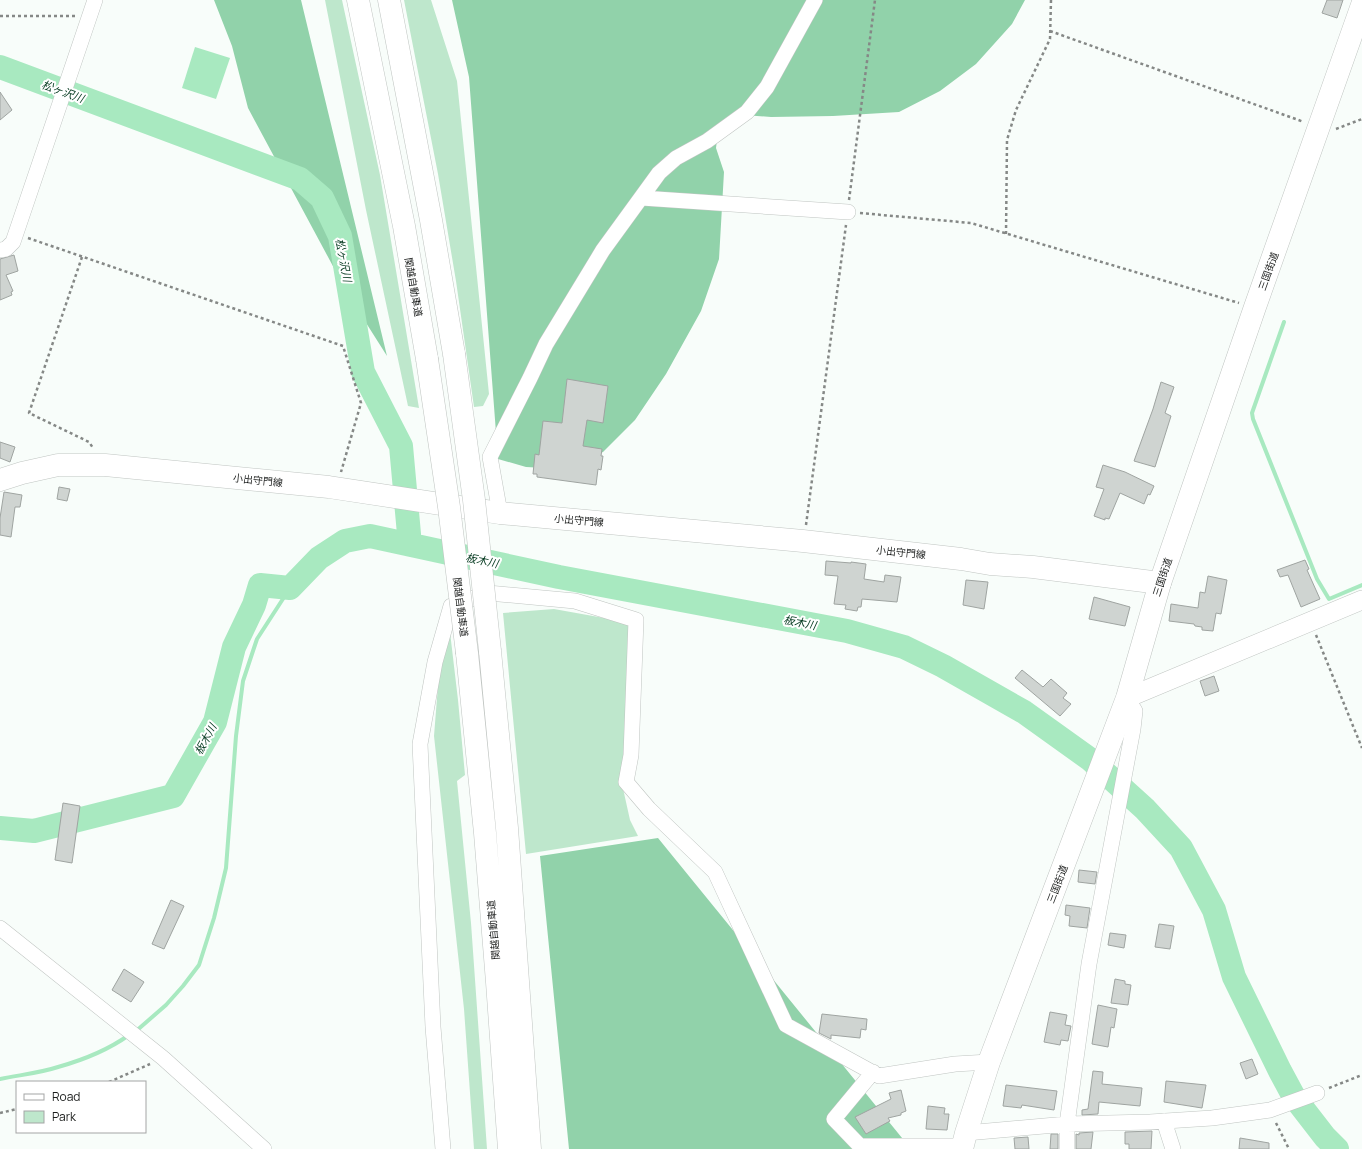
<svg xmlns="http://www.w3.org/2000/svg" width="1362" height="1149" viewBox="0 0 1362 1149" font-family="Manrope,'Noto Sans JP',sans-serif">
<rect width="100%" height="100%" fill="#f8fdfa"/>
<path fill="#bee7cc" d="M325,0H342L380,175L419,408L408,406L366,210Z
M404,0H431L457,81L489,394L483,406L474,407L456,281L438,174Z
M554,609L632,623L622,784L630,820L638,836L526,854L503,613Z
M450,632L458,700L465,775L457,781L471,923L487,1149H474L464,1009L434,736L441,648Z"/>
<path fill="#91d2aa" d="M214,0H301L387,356L349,296L248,108L232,46Z
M452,0H1025L1012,24L976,64L940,91L899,112L833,116L771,117L743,115L718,132L716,148L724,172L719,259L701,311L666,374L635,420L603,452L565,469L526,467L498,459L469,77Z
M658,838L911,1149H569L540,856Z"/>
<path fill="#a8e9c0" d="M195,47L230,58L216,99L182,88Z"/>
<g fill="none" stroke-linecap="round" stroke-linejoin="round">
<path stroke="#a8e9c0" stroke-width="4" d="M1284,322L1252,413L1253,419L1317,579L1329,599L1362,585
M135,1032L166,1005L183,986L199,965L214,918L226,868L236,736L243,681L257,639L290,588
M0,1079C19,1075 40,1073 58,1067C83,1060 108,1050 129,1035"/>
<path stroke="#a8e9c0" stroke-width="24" d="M0,67L300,179L322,198L340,236L363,372L401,446L410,545
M0,828L34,831L173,796L215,722L234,647L254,605L260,585L290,588L319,558L345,541L370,536L559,577L847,631L904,647L943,666L1024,712L1091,760L1145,809L1181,848L1214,910L1234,977L1280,1071L1294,1097L1325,1137L1337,1149"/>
</g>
<path fill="#cfd4d1" stroke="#9fa4a1" d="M1327,0H1343L1337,18L1322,13Z
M0,92L12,110L0,120Z
M14,255L18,271L6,275L13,291L11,292L12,295L0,300V259Z
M567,379L608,386L603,423L587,420L583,446L602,449L601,456H603L601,470L598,469L596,485L537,477V474H533L535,454L539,455L543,421L562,423Z
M1161,382L1174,387L1165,413L1171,416L1155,467L1134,461L1153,409Z
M0,442L15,447L10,462L0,458Z
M1103,465L1125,472L1154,486L1150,495L1148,494L1144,504L1120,493L1109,519L1105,518V520L1094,516L1104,489L1096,487Z
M59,487L70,489L67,501L57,499Z
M4,492L22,495L20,507H15L11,537L0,535V518Z
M1305,560L1309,569L1307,570L1320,599L1301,607L1288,575L1280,577L1277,570Z
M826,561L851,563V562L866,564L864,579L884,582L885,575L901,577L897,602L862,599L861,607H858L857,611L845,609L846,605L834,604L838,576L825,575Z
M1208,576L1227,580L1221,614L1216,613L1213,631L1202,630V627L1195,626L1194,624L1169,621L1171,604L1198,608L1200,592L1205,593Z
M966,580L988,582L984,609L963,605Z
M1094,597L1130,607L1125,626L1089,619Z
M1022,670L1043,687L1051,679L1067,693L1063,698L1071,704L1060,716L1015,678Z
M1214,676L1219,691L1205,696L1200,681Z
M63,803L80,806L72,863L55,860Z
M1079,870L1097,872L1095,884L1078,882Z
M171,900L184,906L164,949L152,944Z
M1066,905L1090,908L1087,928L1069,926L1070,916L1065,915Z
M1159,924L1174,926L1170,949L1155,947Z
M1110,933L1126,935L1124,948L1108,945Z
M124,969L144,982L131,1002L112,990Z
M1115,979L1125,981V984L1131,985L1128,1005L1111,1003Z
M1098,1005L1117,1009L1114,1028L1111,1027L1108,1047L1092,1044Z
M1050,1012L1067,1015L1065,1025L1071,1026L1068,1041L1061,1040L1060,1045L1044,1042Z
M822,1014L867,1019L866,1030L861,1029L860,1038L831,1035V1039L819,1033Z
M1252,1059L1258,1074L1246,1079L1240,1063Z
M1093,1071L1103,1072L1102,1084L1142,1088L1140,1106L1099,1102L1098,1114L1082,1115V1110L1088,1109Z
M1166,1081L1206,1085L1202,1108L1164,1102Z
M1006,1085L1057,1091L1054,1110L1022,1105L1021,1108L1003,1106Z
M901,1090L906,1111L901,1113V1115L888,1118L890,1121L866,1134L855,1117L891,1099L889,1093Z
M928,1106L945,1108L944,1114H949L947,1130L926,1129Z
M1152,1131L1151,1149H1129V1144H1125V1132Z
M1093,1132L1091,1149H1076V1134L1079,1135V1133Z
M1051,1134H1058V1149H1050Z
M1028,1137L1029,1149H1015L1014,1138Z
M1240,1138L1269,1143V1149H1239Z"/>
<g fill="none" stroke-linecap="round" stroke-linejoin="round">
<defs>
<path id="minor" d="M642,198L848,212
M0,250L6,249L13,242L95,0
M500,513L490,457L530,378L546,344L603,250L659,173L676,158L707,141L747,112L767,87L815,0
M0,928L163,1058L264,1149
M873,1072L834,1119L860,1146H963
M1164,1121L1173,1149
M966,1133L1067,1124L1150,1122L1212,1118L1270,1110L1317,1093
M443,1149L433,1027L420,744L435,662L451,606L488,593L575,601L636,620L631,755L626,782L649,809L715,872L786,1025L879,1076L955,1064L989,1062
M1067,1149V1124L1089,964L1133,729L1135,711L1127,698"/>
<path id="tertiary" d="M1127,698L1362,600"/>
<path id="primary" d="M0,480L22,473L58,465H105L329,487L500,513L803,541L961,559L990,564L1033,567L1160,583"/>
<path id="trunk" d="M962,1149L966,1133L989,1062L1127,698L1160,583L1255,307L1362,5"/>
<path id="motorway" d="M358,0L404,226L427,359
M389,0L431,220L454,354
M490,651L507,828L530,1149
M467,653L485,833L497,982L509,1149"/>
</defs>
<use href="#minor" stroke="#c0c5c2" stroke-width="16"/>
<use href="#tertiary" stroke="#c0c5c2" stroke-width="20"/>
<use href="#primary" stroke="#c0c5c2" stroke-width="23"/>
<use href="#trunk" stroke="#c0c5c2" stroke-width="23"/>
<use href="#motorway" stroke="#c0c5c2" stroke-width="23"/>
<path stroke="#858886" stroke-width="2.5" stroke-dasharray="3 3" stroke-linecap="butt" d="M0,16H77
M1050,31L1304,122
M1336,129L1362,119
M849,200L875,0
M860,213L971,223L1239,303
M1006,234L1007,140L1016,110L1050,39L1051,0
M28,238L343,346L361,403L341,472
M82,257L29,413L89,442L93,448
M806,525L846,225
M1316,635L1362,748
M109,1082L150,1064
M1329,1088L1362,1075
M0,1113L17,1109
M1276,1123L1289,1149"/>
<use href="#minor" stroke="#fff" stroke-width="15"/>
<use href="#tertiary" stroke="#fff" stroke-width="19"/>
<use href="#primary" stroke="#fff" stroke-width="22"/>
<use href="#trunk" stroke="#fff" stroke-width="22"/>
<use href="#motorway" stroke="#fff" stroke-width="22"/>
<defs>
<path id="motorway-bridge" d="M454,354L474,500L490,651
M427,359L449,507L467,653"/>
</defs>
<use href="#motorway-bridge" stroke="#c0c5c2" stroke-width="23" stroke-linecap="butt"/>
<use href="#motorway-bridge" stroke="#fff" stroke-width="22"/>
</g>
<g text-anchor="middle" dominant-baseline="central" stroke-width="4" stroke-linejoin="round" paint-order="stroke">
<g font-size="10" fill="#1c1e1d" stroke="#fff">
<text transform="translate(1268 271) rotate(-70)">三国街道</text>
<text transform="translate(414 287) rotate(80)">関越自動車道</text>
<text transform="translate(258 480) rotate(6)">小出守門線</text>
<text transform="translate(579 520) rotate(5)">小出守門線</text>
<text transform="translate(901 552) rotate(6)">小出守門線</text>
<text transform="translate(1162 577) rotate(-72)">三国街道</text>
<text transform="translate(461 607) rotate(83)">関越自動車道</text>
<text transform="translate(1057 884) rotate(-69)">三国街道</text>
<text transform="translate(493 930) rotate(-95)">関越自動車道</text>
</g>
<g font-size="11" font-style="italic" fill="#0d4027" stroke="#fff">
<text transform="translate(63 91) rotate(20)">松ヶ沢川</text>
<text transform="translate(344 260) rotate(79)">松ヶ沢川</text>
<text transform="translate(482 560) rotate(12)">板木川</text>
<text transform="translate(800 622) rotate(11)">板木川</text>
<text transform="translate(205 739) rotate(-61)">板木川</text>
</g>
</g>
<rect x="16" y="1081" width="130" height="52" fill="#ffffff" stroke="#a4a5a5"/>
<rect x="24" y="1094" width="20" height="6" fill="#ffffff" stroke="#a4a5a5"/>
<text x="52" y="1101" font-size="12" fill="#1c1e1d">Road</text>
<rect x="24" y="1111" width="20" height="12" fill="#bee7cc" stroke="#a4a5a5"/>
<text x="52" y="1121" font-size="12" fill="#1c1e1d">Park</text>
</svg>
